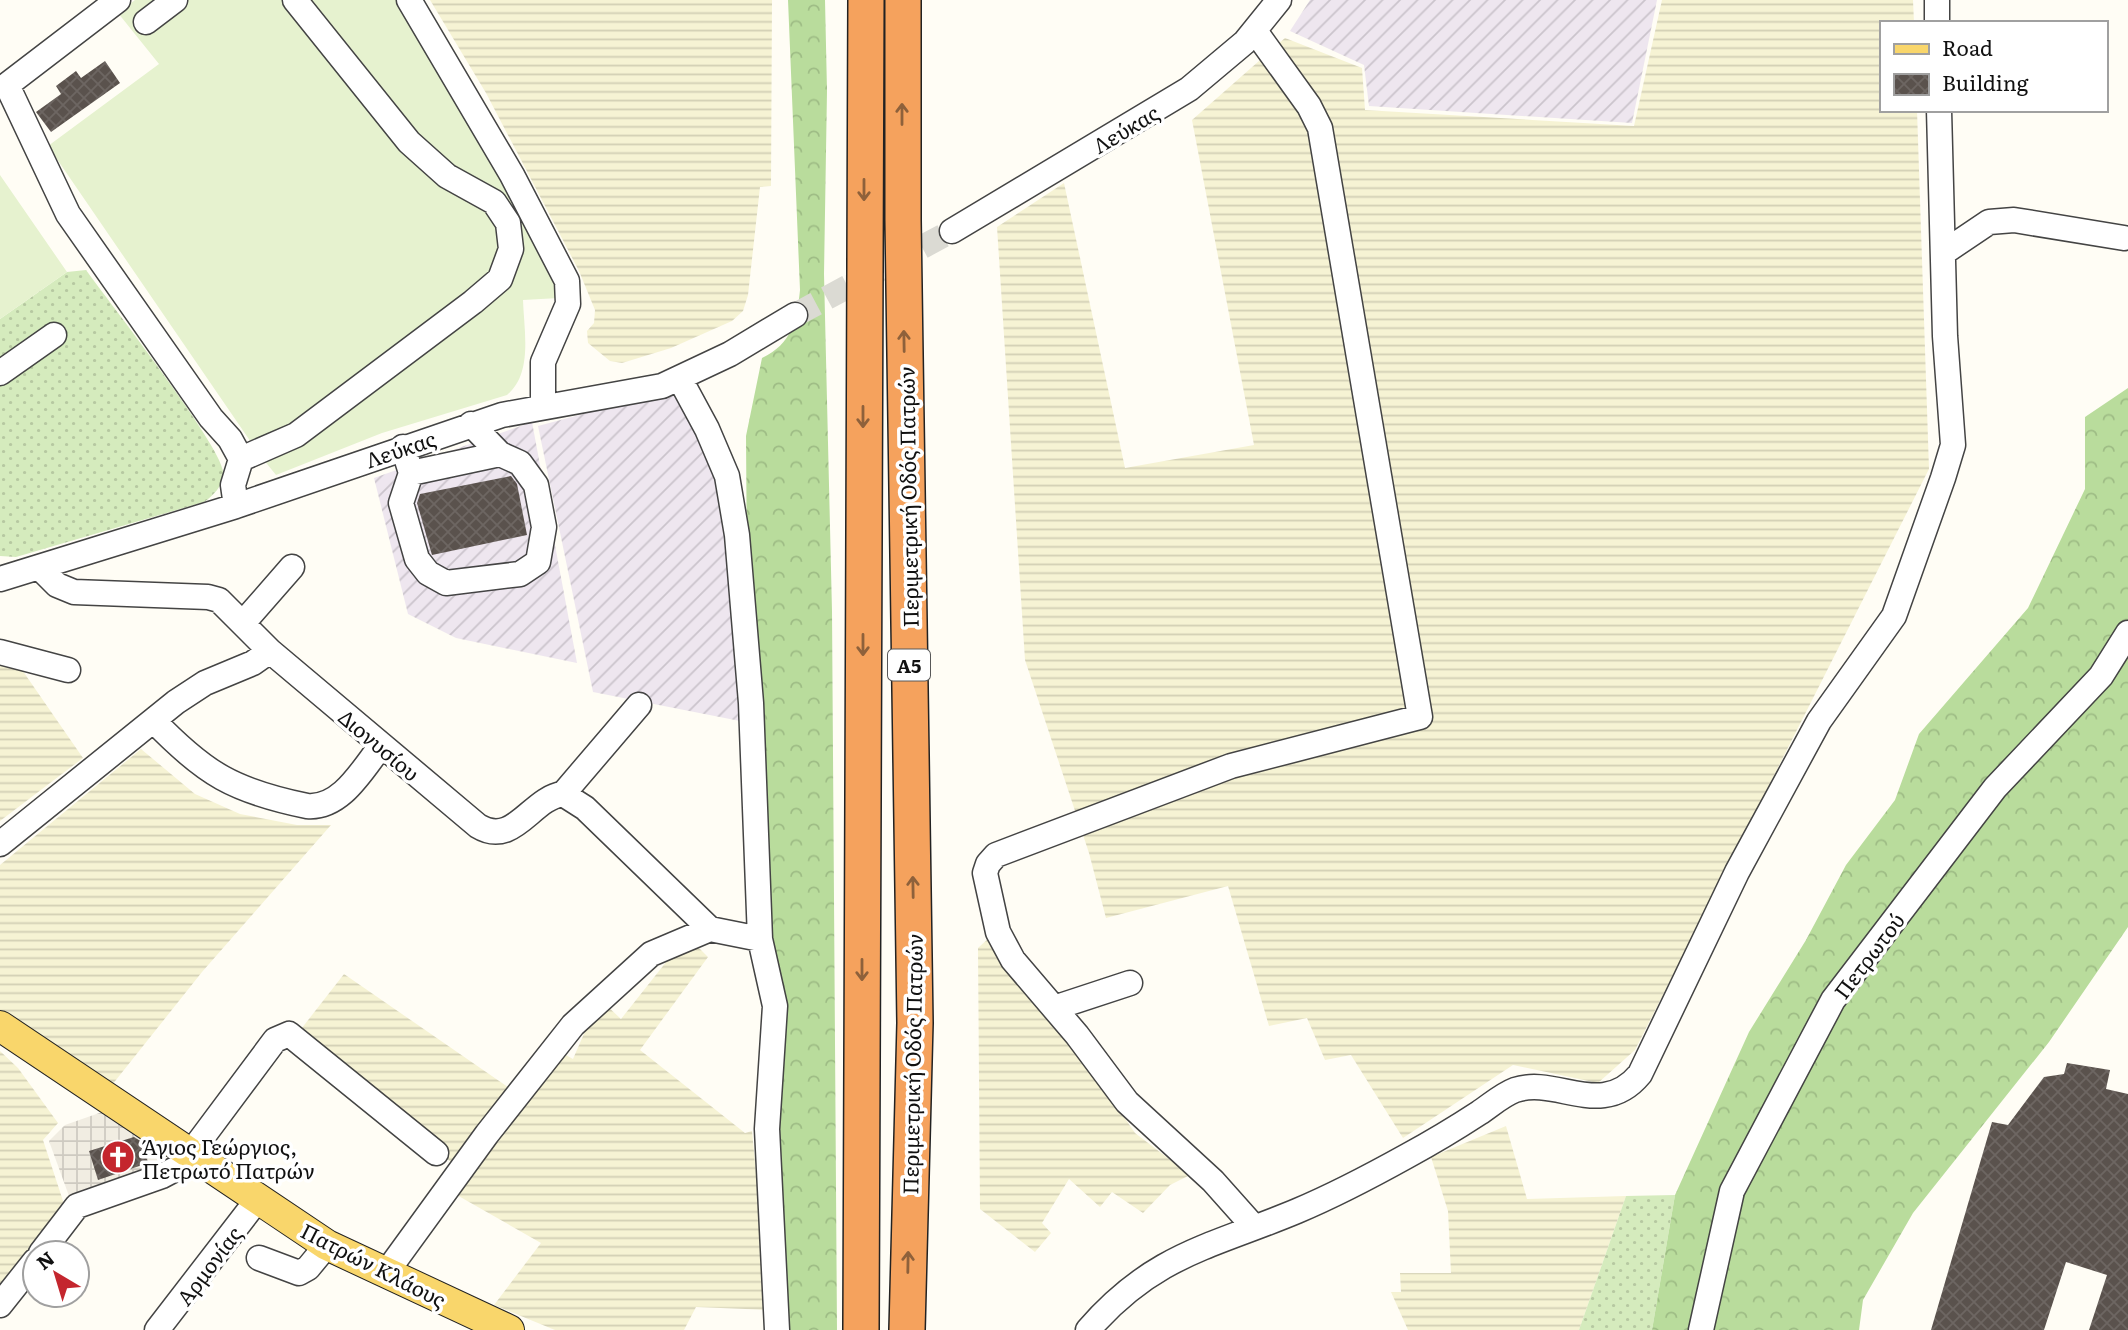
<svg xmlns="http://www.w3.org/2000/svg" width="2128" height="1330" viewBox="0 0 2128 1330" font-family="Literata,serif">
<defs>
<pattern id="industrial-furrows" width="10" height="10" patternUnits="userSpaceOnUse" patternTransform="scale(1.75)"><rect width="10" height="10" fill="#eee6ef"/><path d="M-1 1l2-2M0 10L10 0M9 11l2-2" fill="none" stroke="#cbc4cc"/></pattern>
<pattern id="farmland-rules" width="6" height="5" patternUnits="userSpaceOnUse" patternTransform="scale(1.75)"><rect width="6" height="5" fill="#f6f3d4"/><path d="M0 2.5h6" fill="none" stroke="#d2cfb5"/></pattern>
<pattern id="grass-dots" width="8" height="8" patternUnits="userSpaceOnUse" patternTransform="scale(1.75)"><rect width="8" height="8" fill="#d5ebbd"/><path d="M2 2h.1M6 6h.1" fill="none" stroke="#b6c8a1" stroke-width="1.8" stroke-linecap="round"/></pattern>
<pattern id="forest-crowns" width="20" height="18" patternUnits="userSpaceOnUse" patternTransform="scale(1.75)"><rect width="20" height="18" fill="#b9dc9c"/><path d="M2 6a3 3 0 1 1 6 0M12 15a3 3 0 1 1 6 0" fill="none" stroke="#9ebc85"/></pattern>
<pattern id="plaza-grid" width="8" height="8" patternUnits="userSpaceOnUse" patternTransform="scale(1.75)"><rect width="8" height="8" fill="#f1ede2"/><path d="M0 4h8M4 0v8" fill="none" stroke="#cecac1"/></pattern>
<pattern id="building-cross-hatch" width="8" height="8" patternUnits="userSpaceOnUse" patternTransform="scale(1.75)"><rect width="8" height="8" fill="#5a524d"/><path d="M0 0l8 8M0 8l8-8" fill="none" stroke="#6d6662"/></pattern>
</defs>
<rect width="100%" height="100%" fill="#fffdf5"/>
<path fill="url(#industrial-furrows)" d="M1310,0H1657L1632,123L1369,106L1364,65L1290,31Z
M677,389L711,463L735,576L745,722L593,692L538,426Z
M532,422L577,663L456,638L408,614L374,478Z"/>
<path fill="url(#farmland-rules)" d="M430,0H772L771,186L760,187L748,295L743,311L732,321L671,348L622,363L610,361L588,343L587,331L594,323L595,310L579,271L486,93Z
M1662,0H1913L1914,23H1881V110H1917L1929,469L1635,1050L1598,1083L1513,1065L1403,1138L1351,1055L1325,1060L1307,1018L1269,1026L1228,886L1106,918L1089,853L1025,660L997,227L1064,183L1125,468L1254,445L1192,120L1285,38L1362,68L1365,110L1634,126Z
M9,651L83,758L0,821V658Z
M141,749L195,794L240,814L297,825H331L202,972L112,1085L0,1012V865Z
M990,937L1011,976L1094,1073L1135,1133L1190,1175L1170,1185L1143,1213L1112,1192L1100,1207L1069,1179L1042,1223L1051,1233L1035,1252L980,1209L978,948Z
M693,942L708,957L640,1050L745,1133L752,1131L769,1310L696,1307L684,1330H555L494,1305L541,1243L455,1194L564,1054L573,1059L593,1013L604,1003L621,1019L678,947Z
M344,974L515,1092L458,1168L298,1033Z
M0,1051L18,1068L58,1123L43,1140L66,1210L0,1297Z
M1506,1126L1527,1199L1626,1196L1579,1330H1408L1391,1292H1401L1400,1273H1451L1448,1211L1431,1157Z"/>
<path fill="url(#grass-dots)" d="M86,270C109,302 220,444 223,471C224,485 214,495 204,502L16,557L0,556V319L67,272Z
M1675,1195L1652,1330H1579L1626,1196Z"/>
<path fill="url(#forest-crowns)" d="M788,0H825L827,91L824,274L832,611L837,1330H784L775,1146L783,1032L772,937L747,574L746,436L762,358C792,344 797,320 800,290Z
M2128,388V927L2049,1042L1913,1213L1863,1300L1859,1330H1652L1675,1195L1749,1032L1806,940L1846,865L1895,800L1919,734L2028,608L2085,489V417Z"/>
<path fill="#e6f2cf" d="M135,0H399L509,190L559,290V298L523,300C524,331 533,374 507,395L382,433L276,475L259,454L48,146L159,64L118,13Z
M0,175L67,272L0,319Z"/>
<path fill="url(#plaza-grid)" d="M105,1111L164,1151L167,1161L160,1170L69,1196L49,1141L65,1125Z"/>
<path fill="url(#building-cross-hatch)" d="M105,61L120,83L51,132L36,112L61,94L56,86L76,71L81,78Z
M511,476L517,484L527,535L432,555L417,503L420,494Z
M2067,1063L2110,1070L2106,1089L2128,1094V1330H2089L2107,1275L2066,1262L2044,1330H1931L1992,1122L2008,1125L2044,1077L2064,1074Z
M134,1137L142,1142L148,1163L98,1180L89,1151Z"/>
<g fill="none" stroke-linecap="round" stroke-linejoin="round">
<path stroke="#dbdad3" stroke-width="24" stroke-dasharray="24 12" stroke-linecap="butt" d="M795,315L952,231"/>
<defs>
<path id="minor" d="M118,0L7,85L68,214L211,418L230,439L241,459L233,485L236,506
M409,0L512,175L567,281L568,304L543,362V406
M1937,0V23
M146,22L175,0
M952,231L1189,89L1245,42L1279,0
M1943,253L1989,222L2014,220L2124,238
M0,373L54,335
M680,379L707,429L727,476L737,535L751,703L760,939L775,1006L767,1129L777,1330
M403,447L411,473L401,503L417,559L428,573L446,583L520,574L538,562L544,527L536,485L520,463L500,454L471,424
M241,459L296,435L473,302L500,279L511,249L508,223L494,202L447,176L409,142L295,0
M411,473L500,454
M40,568L57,585L74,592L208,597L219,600L270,651L478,826C514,848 531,798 563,794L585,808L710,929L760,939
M0,579L236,506L502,415L662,386L730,354L795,315
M243,623L292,567
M0,652L68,670
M154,721C205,774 234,791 307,806C341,809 362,770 381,746
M563,794L639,705
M0,844L176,702L205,683L253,663L270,651
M1054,1008L1130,983
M1254,1227L1213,1181L1127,1102L1077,1035L1013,960L998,932L985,873L988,864L996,855L1231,766L1420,717L1320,128L1309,106L1255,31
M41,1253L77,1206L162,1176L181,1166L275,1040L289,1034L436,1153
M259,1258L299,1273L308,1268L327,1245
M386,1273L487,1134L573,1025L651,954L710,929
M0,1305L35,1261
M157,1330L258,1199
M1088,1330C1154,1254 1211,1247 1297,1211C1335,1195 1371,1176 1407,1156C1431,1143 1456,1128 1479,1113C1491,1105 1502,1095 1515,1090C1557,1076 1602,1120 1640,1074L1737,872L1819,721L1894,616L1943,478L1953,445L1945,336L1939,110
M1701,1330L1732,1191L1833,1000L1995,788L2101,676L2128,633"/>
<path id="major" d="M0,1026L327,1245L509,1330"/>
<path id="highway" d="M903,0V220L915,1023L907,1330
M861,1330L866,0"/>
</defs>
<use href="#minor" stroke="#444" stroke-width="27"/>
<use href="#major" stroke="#222" stroke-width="32"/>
<use href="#highway" stroke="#222" stroke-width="38"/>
<use href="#minor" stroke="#fff" stroke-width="24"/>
<use href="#major" stroke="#f9d66b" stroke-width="30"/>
<use href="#highway" stroke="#f5a25d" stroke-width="35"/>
</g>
<defs><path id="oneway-shaft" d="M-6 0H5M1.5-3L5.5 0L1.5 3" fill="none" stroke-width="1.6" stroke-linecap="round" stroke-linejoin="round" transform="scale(1.75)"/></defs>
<g stroke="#8e613b">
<use href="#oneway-shaft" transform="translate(902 114) rotate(-90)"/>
<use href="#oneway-shaft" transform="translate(864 190) rotate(90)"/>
<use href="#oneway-shaft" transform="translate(904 341) rotate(-91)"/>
<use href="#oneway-shaft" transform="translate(863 417) rotate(90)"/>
<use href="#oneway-shaft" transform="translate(863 645) rotate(90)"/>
<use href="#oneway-shaft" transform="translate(913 887) rotate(-91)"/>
<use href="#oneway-shaft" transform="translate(862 970) rotate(90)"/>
<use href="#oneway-shaft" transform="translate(908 1262) rotate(-89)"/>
</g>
<defs>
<symbol id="church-disc" viewBox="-11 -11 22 22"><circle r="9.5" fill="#c4262e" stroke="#fff"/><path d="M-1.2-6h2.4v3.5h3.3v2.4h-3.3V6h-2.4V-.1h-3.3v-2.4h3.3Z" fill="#fff"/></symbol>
</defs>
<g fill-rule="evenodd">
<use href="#church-disc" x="99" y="1138" width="38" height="38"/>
</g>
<g text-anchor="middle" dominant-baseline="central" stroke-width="7" stroke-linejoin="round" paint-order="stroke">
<rect fill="#fff" stroke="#585858" stroke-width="2" x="888" y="649.5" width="42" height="31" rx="5"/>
<g font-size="19" font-weight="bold" fill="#111">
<text x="909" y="665">Α5</text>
</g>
<g font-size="21" fill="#111" stroke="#fff">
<text transform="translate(1125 128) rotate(-31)">Λεύκας</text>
<text transform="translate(400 448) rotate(-19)">Λεύκας</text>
<text transform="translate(907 497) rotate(-91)">Περιμετρική Οδός Πατρών</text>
<text transform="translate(380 744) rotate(40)">Διονυσίου</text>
<text transform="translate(1868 955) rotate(-53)">Πετρωτού</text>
<text transform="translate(911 1064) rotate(-89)">Περιμετρική Οδός Πατρών</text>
<text transform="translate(374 1264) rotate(27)">Πατρών Κλάους</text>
<text transform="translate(208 1265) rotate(-53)">Αρμονίας</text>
</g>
<g font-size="21" fill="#111" stroke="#fff" text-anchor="start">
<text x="142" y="1145">Άγιος Γεώργιος,<tspan x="142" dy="24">Πετρωτό Πατρών</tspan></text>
</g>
</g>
<rect x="1880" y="21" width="228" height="91" fill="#ffffff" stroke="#a0a0a0" stroke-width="2"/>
<rect x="1894" y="44" width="35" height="10" fill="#f9d66b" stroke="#a0a0a0" stroke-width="2"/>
<text x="1942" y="56" font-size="21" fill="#111111">Road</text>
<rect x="1894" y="74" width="35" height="21" fill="url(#building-cross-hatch)" stroke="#a0a0a0" stroke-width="2"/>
<text x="1942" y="91" font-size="21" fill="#111111">Building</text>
<g transform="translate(56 1274) rotate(322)"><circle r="33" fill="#ffffff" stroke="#a0a0a0" stroke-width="2"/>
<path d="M0-5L12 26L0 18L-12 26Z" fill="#c4262e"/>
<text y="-10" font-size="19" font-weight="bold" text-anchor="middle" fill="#111111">N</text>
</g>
</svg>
